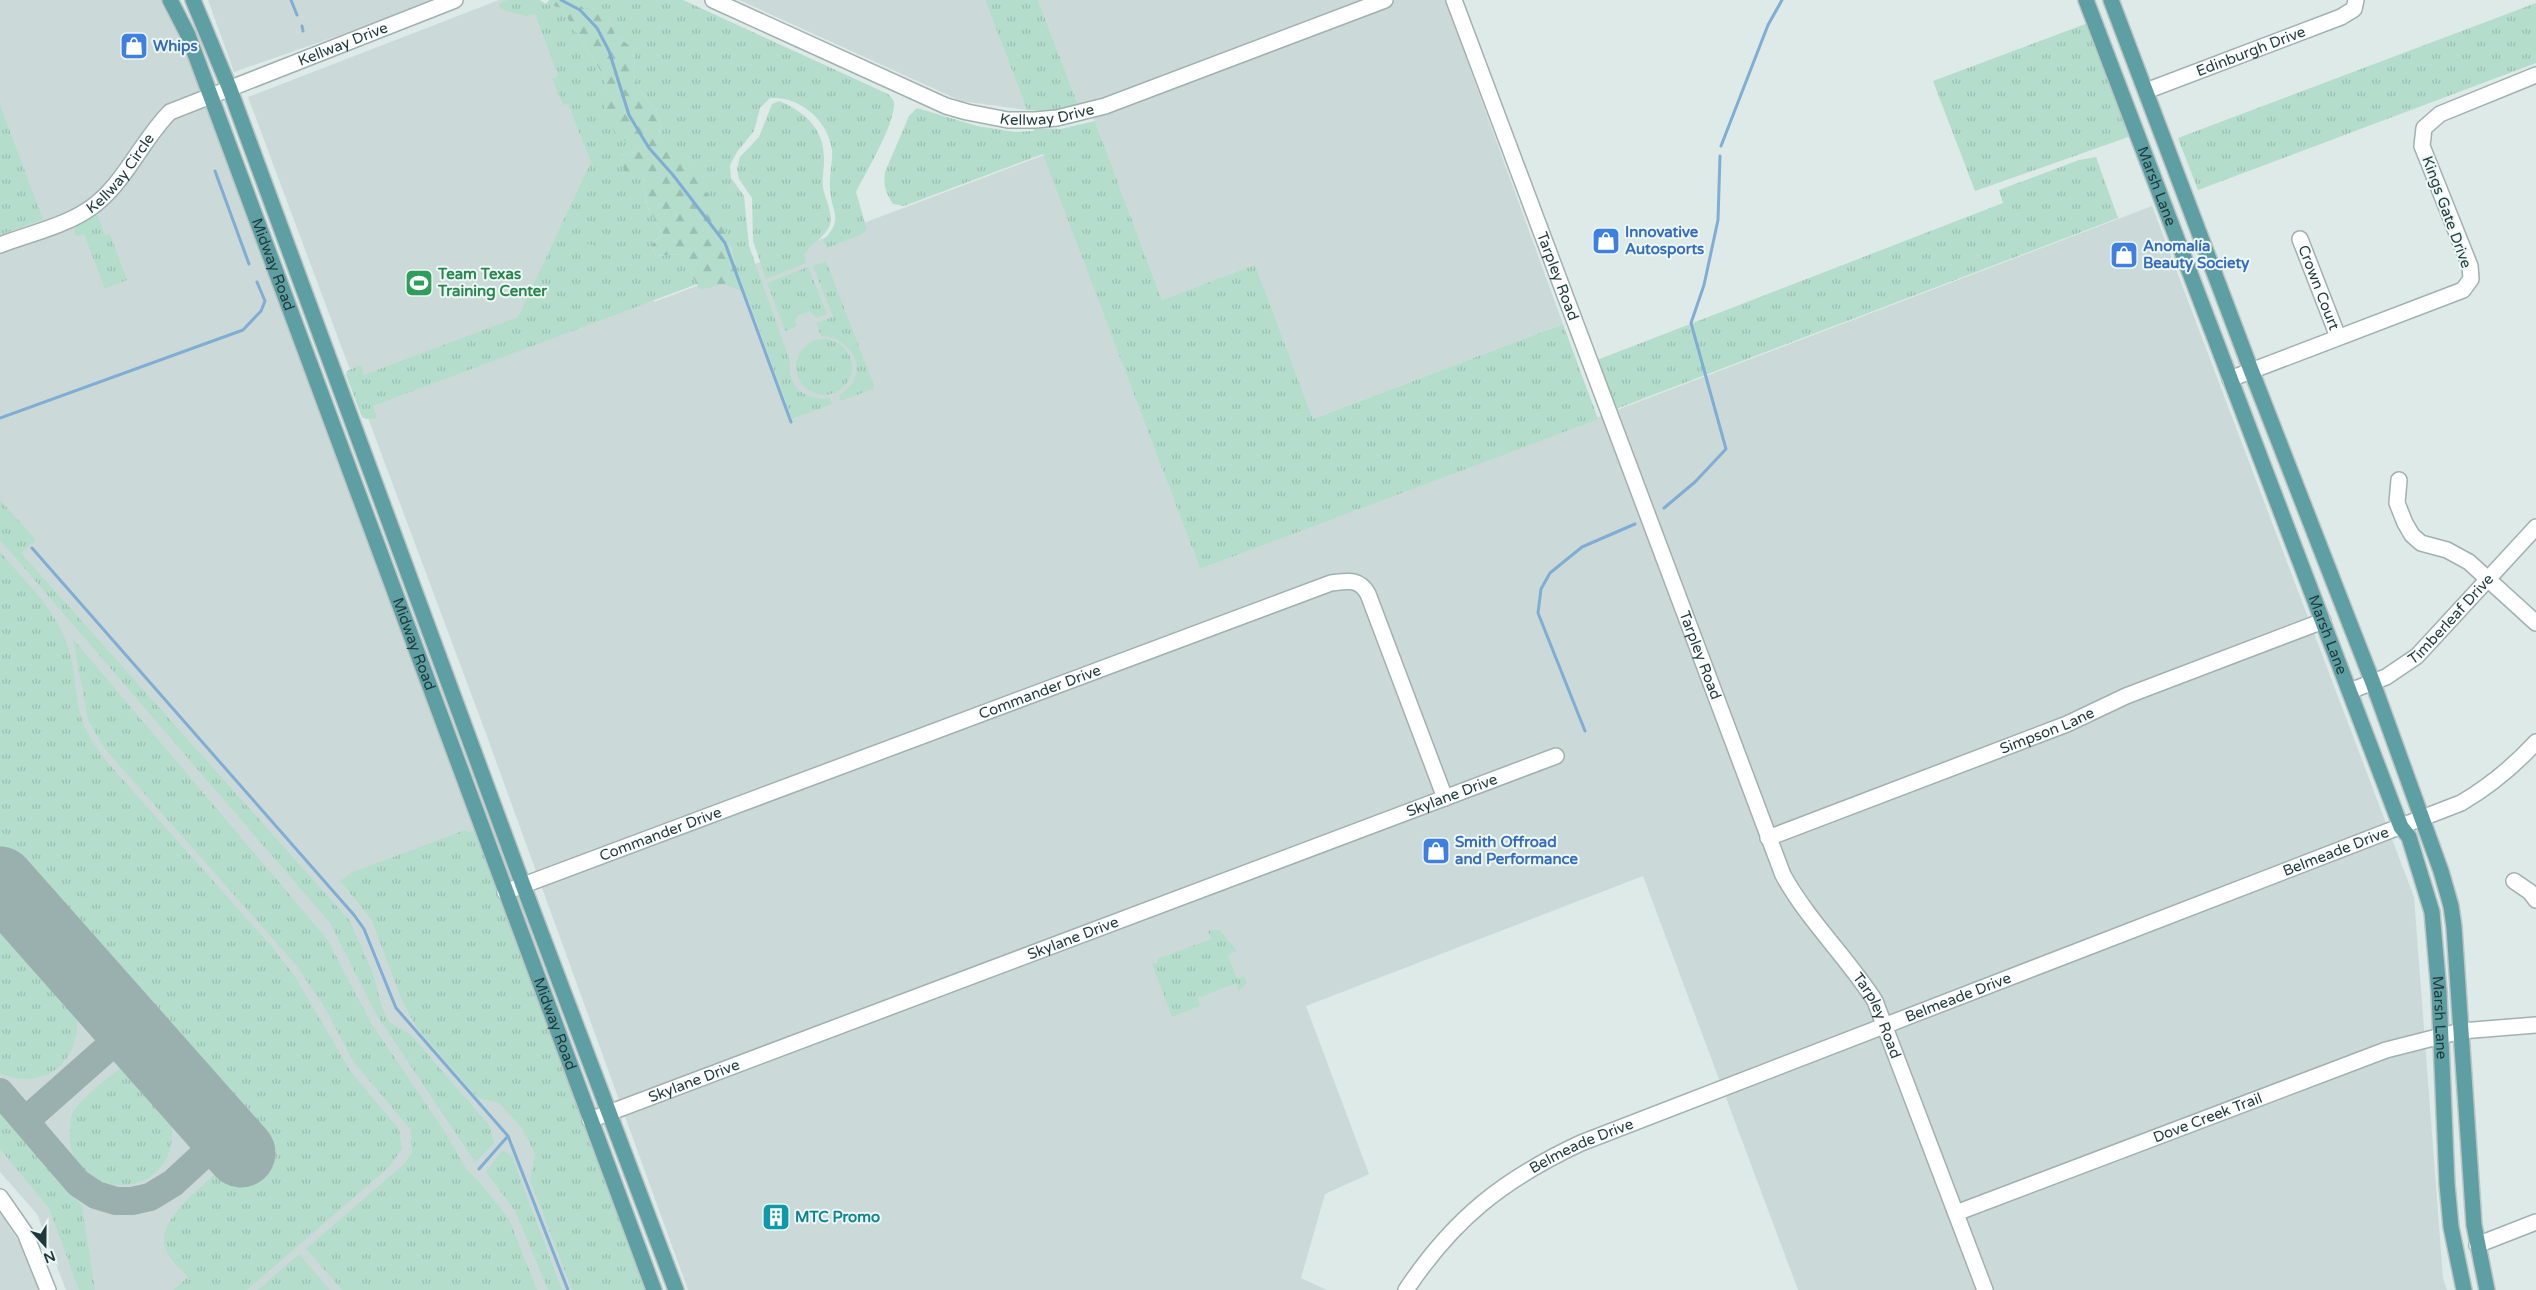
<svg xmlns="http://www.w3.org/2000/svg" width="2536" height="1290" viewBox="0 0 2536 1290" font-family="'Varela Round',sans-serif">
<defs>
<pattern id="grass-tufts" width="24" height="20" patternUnits="userSpaceOnUse" patternTransform="scale(1.25)"><rect width="24" height="20" fill="#b4ddcc"/><path d="M3 7l-1-3M5 7V3M7 7l1-3M15 17l-1-3M17 17v-4M19 17l1-3" fill="none" stroke="#9abeb0"/></pattern>
<pattern id="forest-firs" width="22" height="20" patternUnits="userSpaceOnUse" patternTransform="scale(1.25)"><rect width="22" height="20" fill="#b4ddcc"/><path d="M5 1l3.5 6h-7zM16 11l3.5 6h-7z" fill="#9abeb0"/></pattern>
</defs>
<rect width="100%" height="100%" fill="#ddeae8"/>
<path fill="#cbdad8" d="M0,0H161L182,42L475,830L340,881L372,921L641,1290H66L37,1214L0,1172Z
M208,0H441L234,72Z
M499,0H540L654,302L1044,155L1200,569L2152,206L2414,897L2443,1278L2447,1290H1798L1643,876L1306,1006L1369,1174L1325,1194L1301,1278L1327,1290H688L485,731L248,97Z
M739,0H985L1027,110L961,101Z
M1038,0H1445L1563,324L1313,419L1255,266L1162,300L1095,121L1077,102Z
M0,1211L24,1250L40,1290H0Z"/>
<path fill="url(#grass-tufts)" d="M508,0H539L546,4L561,8L602,73L608,90L640,151L620,155L643,176L647,206L663,234L651,245L656,256L680,254L697,284L373,406L377,418L366,419L362,417L346,375L347,371L361,365L364,375L518,317L591,162L568,104L563,105L552,79L558,76L535,14L526,16L500,9L499,3Z
M573,0H683L888,94C892,98 895,101 894,107C890,133 868,168 856,192L867,230L860,235L827,248L823,241C845,217 831,214 830,188C829,176 833,162 832,150C828,120 800,96 770,98L760,108L754,131L737,152L730,165L731,178L744,196L749,246L790,361C787,387 805,401 830,398L832,404L792,419L733,258L731,247L688,156L672,152L659,135L661,123L656,111L641,92L633,73L635,58L633,48L616,36L609,20L585,9Z
M985,0H1038L1079,107L1046,111L1027,110Z
M2536,3V63L2198,190L2178,138Z
M2088,23L2131,136L1975,191L1933,81Z
M779,101C806,112 825,130 824,161C824,172 821,181 824,192C827,203 835,219 828,229C822,239 811,244 804,255L806,263L766,279L753,241L752,198L739,179L737,169L740,157L759,137L772,104Z
M0,105L43,219L0,235Z
M917,108L977,126L1015,132L1034,131L1033,128L1060,129L1095,121L1162,300L1255,265L1313,419L1563,324L1598,419L1200,569L1043,154L904,206L893,204C886,193 883,185 885,172L909,116Z
M2096,157L2118,218L1616,409L1597,360L2003,203L1999,190L2079,160Z
M97,214L105,235L110,234L127,280L105,289L84,234L76,236L74,231L77,224Z
M826,261L874,386L873,389L841,401L839,395C871,377 856,338 821,336L816,323L833,317L813,266Z
M808,267L827,314L817,318L810,311L798,315L795,321L797,326L785,331L767,283Z
M796 367a28 28 0 1 1 56 0a28 28 0 1 1-56 0Z
M0,500L36,540L21,553L350,921L373,973L382,1008L389,1022L410,1034L490,1126L494,1144L475,1162L376,1014L330,923L0,540Z
M0,552C22,578 49,603 63,634C75,659 74,687 80,713C85,733 96,748 108,763L273,948L296,978L351,1072L399,1129L402,1149L389,1167L247,1290H173L188,1277C179,1267 165,1256 164,1242C161,1208 235,1162 258,1138L0,846Z
M73,639L327,939L371,1023L443,1129L467,1170L478,1180L509,1219L537,1290H342L306,1249L404,1164L412,1152L411,1130L353,1061L325,1008L296,965L104,748L88,720Z
M465,830L469,832L475,830L646,1290H572L530,1180L535,1154L521,1127L499,1103L478,1098L417,1028L402,1001L372,921L340,881L351,873Z
M0,915C21,939 52,968 69,994C84,1017 78,1054 55,1070C39,1081 17,1082 0,1073Z
M1215,930H1220L1237,951L1228,955L1237,979L1244,976L1247,983L1239,991L1236,983L1198,998L1200,1006L1172,1017L1152,964L1158,962L1157,959L1211,939L1208,931Z
M126,1063L131,1064C142,1079 157,1093 167,1108C173,1119 173,1134 171,1145C160,1204 67,1196 70,1134C70,1128 70,1118 73,1112C79,1100 114,1073 126,1063Z
M0,1110L82,1206L95,1290H79L49,1208L0,1149Z
M502,1150L512,1156L562,1290H548L515,1211L486,1172Z
M299,1254L330,1290H258Z"/>
<path fill="url(#forest-firs)" d="M549,0H573L585,9L597,6L609,20L616,36L633,48L635,58L633,73L641,92L656,111L661,123L659,135L672,151L688,156L727,234L733,258L746,293L724,284L700,290L680,254L656,256L651,245L663,234L647,206L643,176L625,174L620,155L640,151L634,141L617,140L603,103L608,90L602,73L561,8L546,4Z"/>
<path fill="#b4ddcc" d="M584,243L631,254L629,260L583,249Z"/>
<g fill="none" stroke-linecap="round" stroke-linejoin="round">
<path stroke="#80add4" stroke-width="3" d="M291,0L297,15
M561,0L580,10L597,28L609,51L629,115L649,148L673,175L725,243L791,422
M302,26L303,31
M1721,146L1768,25L1782,0
M215,171L249,264
M0,418L243,330L261,311L265,301L257,282
M1664,508L1695,482L1726,449L1691,323L1704,285L1718,220L1720,156
M32,548L354,915L364,929L396,1008L508,1136L568,1290
M1585,731L1538,613L1541,589L1550,573L1582,547L1635,524
M479,1169L508,1136"/>
<path stroke="#9ab0af" stroke-width="28" d="M0,1092L78,1183L96,1195L116,1201H132L150,1197L173,1183L225,1135
M25,1121L129,1029"/>
<path stroke="#9ab0af" stroke-width="69" d="M0,881L241,1153"/>
<defs>
<g id="minor">
<path id="s1" d="M713,0L946,106L967,112L1008,120H1035L1057,118L1105,106L1385,0"/>
<path id="s2" d="M1454,0L1783,875C1809,922 1847,957 1875,1001L1985,1290"/>
<path id="s3" d="M2146,91L2341,17L2354,9L2356,0"/>
<path id="s4" d="M2300,239L2338,337"/>
<path id="s5" d="M0,245C26,235 63,226 86,211C123,188 140,142 170,112L455,0"/>
<path d="M2230,379L2463,290L2471,279L2470,266L2422,146L2424,128L2440,114L2536,75"/>
<path d="M2399,480L2397,503L2405,523L2412,535L2421,543L2447,550L2469,562L2536,623"/>
<path id="s6" d="M2350,691L2386,677L2417,656L2536,527"/>
<path id="s7" d="M1768,838L2067,724L2126,696L2323,621"/>
<path d="M2514,881L2530,892L2536,900"/>
<path id="s8" d="M505,892L1331,583C1348,581 1359,578 1368,594L1445,798"/>
<path id="s9" d="M590,1120L1556,756"/>
<path d="M0,1197L25,1233L48,1290"/>
<path id="s10" d="M1956,1213L2386,1050L2461,1031L2536,1025"/>
<path d="M2477,1245L2536,1222"/>
<path id="s11" d="M1406,1290C1454,1218 1504,1179 1581,1143L2461,803C2490,786 2513,767 2536,742"/>
</g>
<g id="major">
<path id="s12" d="M170,0L188,35L654,1290"/>
<path d="M193,0L229,87L523,885L676,1290"/>
<path id="s13" d="M2086,0L2401,827L2409,837L2432,912L2439,992L2447,1184L2451,1227L2464,1290"/>
<path d="M2111,0L2251,370L2373,683L2441,871L2451,906L2454,927L2474,1225L2487,1290"/>
</g>
</defs>
<use href="#minor" stroke="#a0b1b0" stroke-width="18"/>
<use href="#major" stroke="#bcc4c4" stroke-width="18"/>
<use href="#minor" stroke="#fff" stroke-width="15"/>
<use href="#major" stroke="#5e9fa3" stroke-width="15"/>
</g>
<defs>
<symbol id="shop-square" viewBox="-11 -11 22 22"><rect x="-9" y="-9" width="18" height="18" rx="4" fill="#3f7fe0" stroke="#edf7f5"/><path d="M-5-2.5h2.3a2.7 3.5 0 0 1 5.4 0H5L5.5 6h-11ZM-1.5-2.5h3a1.5 2.3 0 0 0-3 0Z" fill="#fff"/></symbol>
<symbol id="stadium-square" viewBox="-11 -11 22 22"><rect x="-9" y="-9" width="18" height="18" rx="4" fill="#2e9e5b" stroke="#edf7f5"/><path d="M0-5a6.5 5 0 1 0 0 10a6.5 5 0 1 0 0-10ZM-3.5-1.8h7v3.6h-7Z" fill="#fff"/></symbol>
<symbol id="building-square" viewBox="-11 -11 22 22"><rect x="-9" y="-9" width="18" height="18" rx="4" fill="#0f9aa8" stroke="#edf7f5"/><path d="M-4-6H4V6H1V3H-1V6H-4ZM-2.5-4.3h1.7v1.8h-1.7ZM.8-4.3h1.7v1.8H.8ZM-2.5-1h1.7V.8h-1.7ZM.8-1h1.7V.8H.8Z" fill="#fff"/></symbol>
</defs>
<g fill-rule="evenodd">
<use href="#shop-square" x="118" y="30" width="32" height="32"/>
<use href="#shop-square" x="1590" y="225" width="32" height="32"/>
<use href="#shop-square" x="2108" y="239" width="32" height="32"/>
<use href="#stadium-square" x="403" y="267" width="32" height="32"/>
<use href="#shop-square" x="1420" y="835" width="32" height="32"/>
<use href="#building-square" x="760" y="1201" width="32" height="32"/>
</g>
<g text-anchor="middle" dominant-baseline="central" stroke-width="4" stroke-linejoin="round" paint-order="stroke">
<g font-size="15" fill="#1e393a" stroke="#edf7f5">
<text stroke="none"><textPath href="#s5" startOffset="409">Kellway Drive</textPath></text>
<text stroke="none"><textPath href="#s3" startOffset="112">Edinburgh Drive</textPath></text>
<text stroke="none"><textPath href="#s1" startOffset="359">Kellway Drive</textPath></text>
<text stroke="none"><textPath href="#s5" startOffset="144">Kellway Circle</textPath></text>
<text stroke="none"><textPath href="#s13" startOffset="199">Marsh Lane</textPath></text>
<text transform="translate(2447 212) rotate(70)">Kings Gate Drive</text>
<text stroke="none"><textPath href="#s12" startOffset="284">Midway Road</textPath></text>
<text stroke="none"><textPath href="#s2" startOffset="295">Tarpley Road</textPath></text>
<text stroke="none"><textPath href="#s4" startOffset="52">Crown Court</textPath></text>
<text stroke="none"><textPath href="#s6" startOffset="126">Timberleaf Drive</textPath></text>
<text stroke="none"><textPath href="#s13" startOffset="679">Marsh Lane</textPath></text>
<text stroke="none"><textPath href="#s12" startOffset="689">Midway Road</textPath></text>
<text stroke="none"><textPath href="#s2" startOffset="700">Tarpley Road</textPath></text>
<text stroke="none"><textPath href="#s8" startOffset="571">Commander Drive</textPath></text>
<text stroke="none"><textPath href="#s7" startOffset="299">Simpson Lane</textPath></text>
<text stroke="none"><textPath href="#s9" startOffset="921">Skylane Drive</textPath></text>
<text stroke="none"><textPath href="#s8" startOffset="166">Commander Drive</textPath></text>
<text stroke="none"><textPath href="#s11" startOffset="1041">Belmeade Drive</textPath></text>
<text stroke="none"><textPath href="#s9" startOffset="516">Skylane Drive</textPath></text>
<text stroke="none"><textPath href="#s11" startOffset="636">Belmeade Drive</textPath></text>
<text stroke="none"><textPath href="#s2" startOffset="1105">Tarpley Road</textPath></text>
<text stroke="none"><textPath href="#s13" startOffset="1082">Marsh Lane</textPath></text>
<text stroke="none"><textPath href="#s12" startOffset="1094">Midway Road</textPath></text>
<text stroke="none"><textPath href="#s9" startOffset="111">Skylane Drive</textPath></text>
<text stroke="none"><textPath href="#s10" startOffset="269">Dove Creek Trail</textPath></text>
<text stroke="none"><textPath href="#s11" startOffset="231">Belmeade Drive</textPath></text>
</g>
<g font-size="15" font-weight="bold" fill="#366cbe" stroke="#edf7f5" text-anchor="start">
<text x="153" y="46">Whips</text>
<text x="1625" y="232">Innovative<tspan x="1625" dy="17">Autosports</tspan></text>
<text x="2143" y="246">Anomalía<tspan x="2143" dy="17">Beauty Society</tspan></text>
<text x="1455" y="842">Smith Offroad<tspan x="1455" dy="17">and Performance</tspan></text>
</g>
<g font-size="15" font-weight="bold" fill="#27864d" stroke="#edf7f5" text-anchor="start">
<text x="438" y="274">Team Texas<tspan x="438" dy="17">Training Center</tspan></text>
</g>
<g font-size="15" font-weight="bold" fill="#0d838f" stroke="#edf7f5" text-anchor="start">
<text x="795" y="1217">MTC Promo</text>
</g>
</g>
<g transform="translate(45 1245) rotate(159)" stroke="#edf7f5" stroke-width="4" paint-order="stroke">
<path d="M0-4L9 19L0 12L-9 19Z" fill="#1e393a"/>
<text y="-8" font-size="14" font-weight="bold" text-anchor="middle" fill="#1e393a">N</text>
</g>
</svg>
